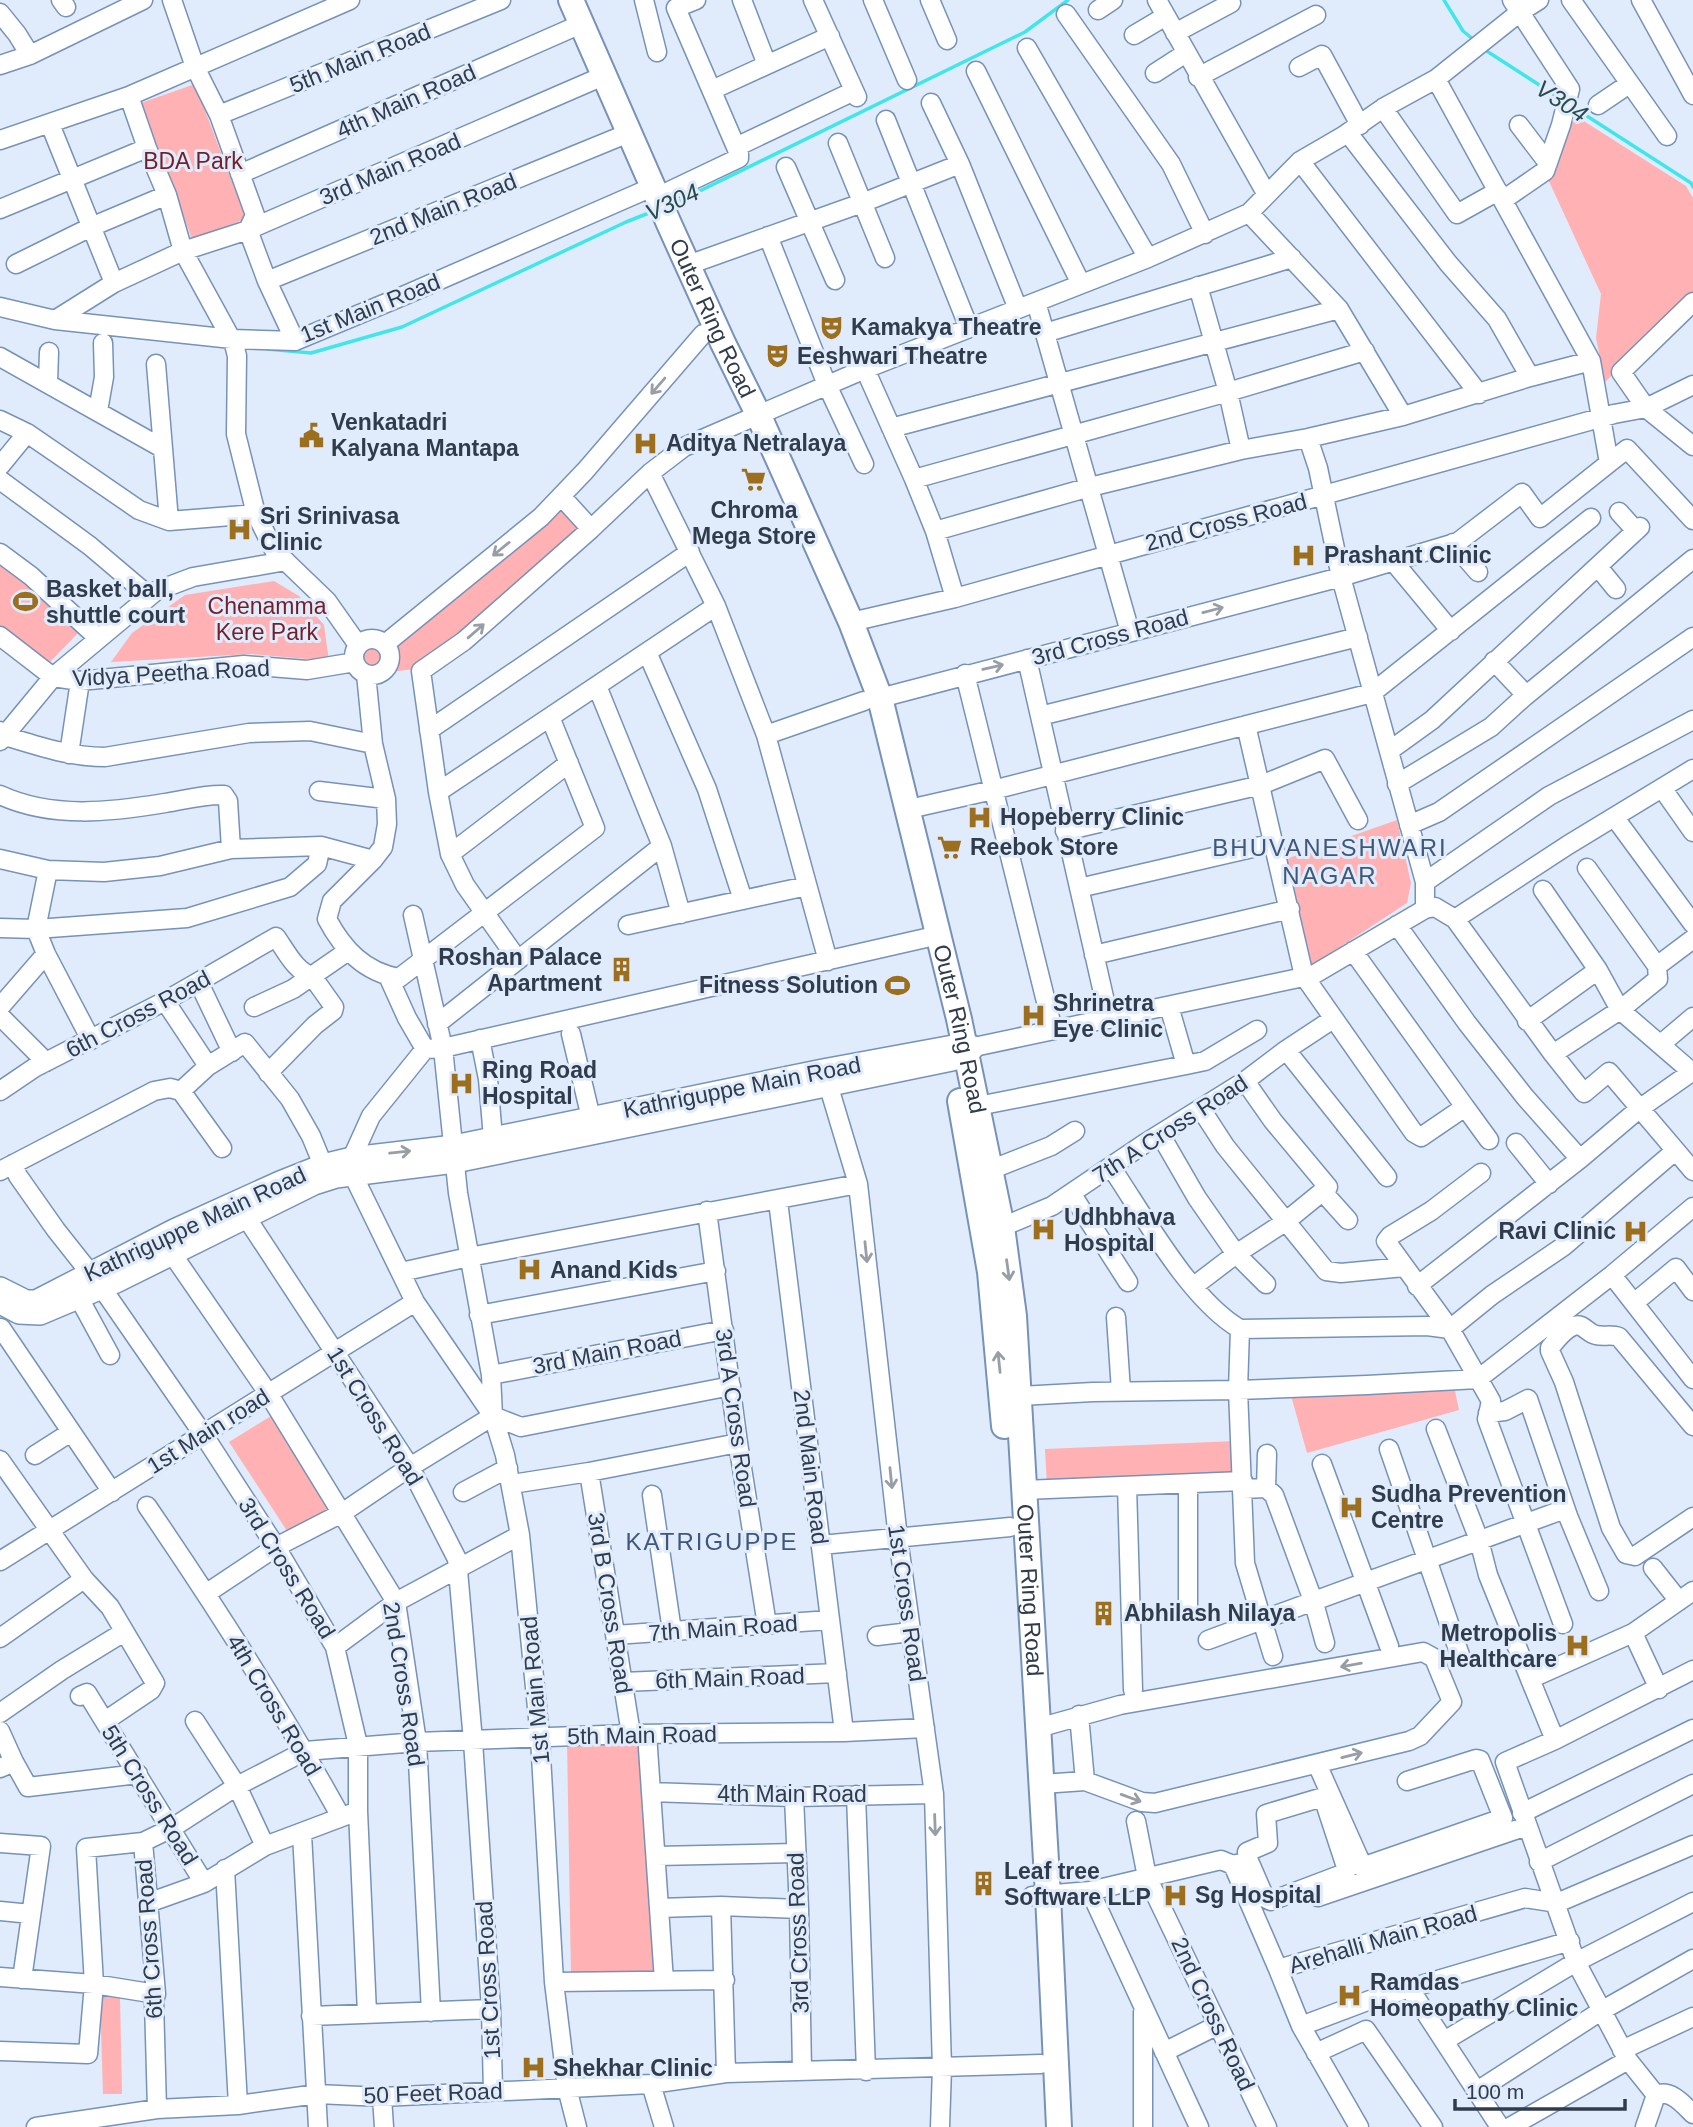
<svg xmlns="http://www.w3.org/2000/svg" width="1693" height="2127" viewBox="0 0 1693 2127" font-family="Helvetica,sans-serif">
<rect width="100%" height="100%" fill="#e0ecfc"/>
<path fill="#ffb1b3" d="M195,84L246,219L192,239L141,103Z
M1571,113L1686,186L1693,198V297L1605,382L1596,338L1601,294L1547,177Z
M559,496L590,520L423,668L366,675L360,654Z
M0,558L81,630L48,664L0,626Z
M274,581L299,596L324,625L329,661L250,654L111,662L132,633L185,595Z
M1397,820L1411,883L1407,903L1311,966L1286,859Z
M1454,1386L1459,1410L1307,1453L1290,1392Z
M276,1413L334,1510L291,1537L229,1442Z
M1236,1441L1238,1478L1047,1486L1045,1449Z
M567,1741H639L659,1973L571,1975Z
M100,1996H120L122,2094H103Z"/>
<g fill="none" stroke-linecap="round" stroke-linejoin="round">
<path stroke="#40e6e9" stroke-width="3.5" d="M1444,0L1463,31L1474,40
M1482,48L1561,99
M1573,107L1691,183L1693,187
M671,205L1025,32L1068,0
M267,349L311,353L402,327L626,222L654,211"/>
<defs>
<path id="minor" d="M61,0L66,7
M172,0L195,67L219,115L255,215L248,230L267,281L295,341
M644,0L657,52
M742,0L764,57L769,63
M813,0L857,97
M873,0L907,80
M930,0L947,40
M1157,0L1266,193
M1571,0L1667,136
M1641,0L1693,95
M1098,10L1113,0
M0,13L17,34L30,55
M1066,14L1171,164L1205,234
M1175,33L1231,3
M1134,35L1166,16
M1027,48L1148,258
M0,65L30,55L143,0
M1299,67L1322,55L1360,125
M976,71L1081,284
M1155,73L1186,53
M1198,77L1316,15
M712,90L830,36
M129,96L147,148L167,195L183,251L234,344L237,356L236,434L256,514L274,550L327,601L358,645
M931,103L960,164L1018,309
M1598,105L1629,84
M1383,108L1457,214L1498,191
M219,115L501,0
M886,120L969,328
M50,124L114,283
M1519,125L1548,163
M1348,133L1448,263L1497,319L1530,377
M0,140L129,96L350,0
M838,143L885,258
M736,147L854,91
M1300,161L1479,394
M786,167L835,280
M240,174L572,28
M657,197L739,158V154L676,8L696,0
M1503,200L1545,171L1561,125L1570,89L1512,0
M0,209L147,148
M1249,213L1339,309L1403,416
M768,236L827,385L864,464
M16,264L91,227L167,195
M688,265L862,203L960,164
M267,281L619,137
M1198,286L1228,392L1241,450
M1036,302L1130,632
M1693,302L1621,372L1646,408L1693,446
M0,307L55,320L232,339L295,341L403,296L641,192
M55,320L114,283L183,251L248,230L594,80
M1045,333L1292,258
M0,357L162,448
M156,364L169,521
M865,369L914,479L935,531L955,598
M48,383L49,352
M98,411L104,377L103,343
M0,420L27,433L139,510L169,521L256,514
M891,428L1339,309
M1609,463L1627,449L1693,520
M0,466L27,433
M650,473L716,606L766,735L828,961
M914,479L1228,392L1365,351
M0,480L90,546L149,596
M561,496L591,529
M1619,512L1636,531
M935,531L1090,487L1241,450L1308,438L1403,416L1530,377L1591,361
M1453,543L1478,572
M0,553L31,576L98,638
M1393,561L1451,631
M1598,567L1616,589
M851,622L955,598L1614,414L1646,408L1693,385
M0,636L53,677L80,681L244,665L307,670L355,662
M354 657a18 18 0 1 1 36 0a18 18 0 1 1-36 0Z
M385,644L541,517L585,471L703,334
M647,652L707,789L743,900
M1027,659L1109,1019
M1494,661L1526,695
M421,671L464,641L591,529L650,473L684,447L865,369L1148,258L1249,213L1300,161L1343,136L1383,108L1436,79L1520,12L1539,0
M421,671L438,792L450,854L465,885L518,960
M366,674L373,744L386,799L387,824L383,847L373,860L332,901L327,919C343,949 364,972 399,978L595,828L550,717
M965,674L1053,1030
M597,686L662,846L681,914
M880,698L1341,577L1458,542L1522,493L1540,518L1609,463L1591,361L1436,79
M1040,716L1358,637
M1246,725L1304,976L1414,1133L1421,1137L1465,1107L1353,951
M429,730L690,552
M0,731L5,736C38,746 70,757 105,757L249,733L310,731L373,744
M766,735L864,701
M0,741L53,677L156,591L193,577L286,561
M1389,751L1432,720L1640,527
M69,754L80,681
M1397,784L1491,727L1524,697L1693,559
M1662,788L1693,832
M319,791L386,799
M438,792L716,606
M0,795C52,819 111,812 165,803C184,800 205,794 224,795L228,801L231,849
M909,809L993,790L1372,693L1591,518
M1615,818L1693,924
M1409,825L1439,812L1693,637
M1065,831L1261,785L1325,759L1358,820
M450,854L569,763
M0,859L48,870L104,872L160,866L231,849L321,846L373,860
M1587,868L1657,966
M48,870L36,929L46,954L91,1040
M1425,882L1549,796L1693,720
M1079,888L1274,843
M1543,890L1598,970L1620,1010L1693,1073
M1425,909L1435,907L1455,919L1568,845L1693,769
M413,915L443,1048L458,1193L491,1375L493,1416L505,1455L520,1535L540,1738L554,1982L567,2088L577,2127
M1455,919L1553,1054L1620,1010L1658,979L1657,966L1693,939
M628,925L807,886
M1397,925L1467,1023L1525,1097L1580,1159L1639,1109L1693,1071
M0,928L36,929L187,918L290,887L317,864L321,846
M1094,955L1290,909
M388,976L407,1018L425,1049
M199,983L232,1052
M165,1001L208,1066L245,1043L290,1099L311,1136L323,1165
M0,1007L46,954
M254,1007L293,989L348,951
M0,1016L46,1062
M1527,1021L1598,970
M437,1024L662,846
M571,1034L591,1118
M480,1039L488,1079L493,1138
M1661,1044L1693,1017
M974,1047L1313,975L1425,909V882L1341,577L1318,468L1308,438
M1286,1050L1387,1177
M1553,1054L1584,1093L1609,1072L1693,1171
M1186,1065L1205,1061L1257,1030
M828,1084L858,1184L898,1538L934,1794L942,2068L940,2127
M0,1091L34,1068L165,1001L276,937C286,951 296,972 312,976L334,1007L333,1011L315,1025L268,1073
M181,1091L208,1066
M978,1106L1186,1065L1169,1006
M1465,1107L1489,1140
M1201,1109L1225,1146L1326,1271L1341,1273L1404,1267
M1160,1134L1197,1198L1236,1254L1266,1284
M1516,1143L1549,1184
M352,1158L371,1116L425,1049L443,1048L926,938
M13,1164L18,1176L56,1230L102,1288L203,1434L276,1547L335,1647L358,1745V1811L367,2013
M1111,1167C1144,1216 1190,1300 1240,1329L1238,1390L1245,1563L1262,1620L1565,1509
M990,1170L1051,1146L1075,1131
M0,1171L154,1091L170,1088L181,1091L222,1148
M353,1175L415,1302L493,1416
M1322,1191L1348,1220
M1071,1193L1128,1282
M778,1201L844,1732
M707,1211L738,1443L767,1625
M246,1217L410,1467L457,1559L473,1741L491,2009L493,2091
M1002,1227L1052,1206L1144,1144L1245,1081L1286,1050L1333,1019
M166,1245L268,1393L396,1602L417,1742L431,2012
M401,1272L469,1257L858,1184
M1612,1275L1693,1379
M1194,1286L1236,1254L1285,1222L1328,1187L1273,1121L1245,1081
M1417,1286L1580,1159
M79,1298L110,1355
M1634,1303L1676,1268L1693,1291
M479,1315L716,1271
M1116,1317L1121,1391
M1,1328L112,1492
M1240,1329L1427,1326L1450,1329L1386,1241L1390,1236L1431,1211L1481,1173
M491,1375L724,1330
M1020,1396L1093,1392L1238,1390L1367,1385L1478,1379L1612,1275L1693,1207
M1488,1413L1505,1411L1528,1399L1568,1516L1599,1591
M493,1416L521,1427L731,1386
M1693,1426L1619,1337C1611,1334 1604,1337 1596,1335C1590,1334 1587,1329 1581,1326C1571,1321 1556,1340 1550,1348V1351L1564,1382L1611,1528L1626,1554L1635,1556L1693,1517
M1436,1429L1479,1540L1488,1575L1530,1679
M1389,1449L1461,1658
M35,1455L71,1432
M0,1460L84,1579L110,1607L155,1683L151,1690L105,1721
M1322,1464L1389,1646
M589,1472L631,1734
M512,1484L589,1472L738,1443
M1127,1486L1133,1690
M1266,1488L1267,1454
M1243,1489L1266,1488L1274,1495L1314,1603L1325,1643
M1024,1490L1243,1481
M463,1492L508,1468
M652,1495L672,1631
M147,1506C216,1607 282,1710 341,1817
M821,1545L1010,1527
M0,1561L415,1302
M1653,1568L1679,1601
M207,1593L276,1547L342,1513L410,1467L493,1416
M1188,1609V1484
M1563,1624L1487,1419L1491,1401L1450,1329L1492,1295L1564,1246L1675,1151
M1633,1633L1659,1689
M615,1635L830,1620
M877,1636L910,1632
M0,1638L84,1579
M1208,1640L1262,1620L1273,1656
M335,1647L396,1602L520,1535
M623,1682L837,1673
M80,1696L87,1693L204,1883L265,1846L358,1811
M0,1713L62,1670L124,1632
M1079,1715L1085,1781
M195,1721L237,1786L265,1846
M1038,1728L1120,1705L1423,1652L1434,1658L1452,1702L1420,1736L1409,1741L1155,1803L1142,1802L1085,1781L1042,1784
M0,1731L14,1762
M647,1734L664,1981
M1555,1740L1693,1670
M1317,1764L1367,1876
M0,1768L14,1762L28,1787L138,1774
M651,1792L794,1797L934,1794
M856,1795L866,2071
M794,1797L799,1909L802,2070
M1522,1813L1693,1729
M1136,1821L1147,1877L1267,2127
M302,1834L318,2127
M0,1843L41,1846L22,1979
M656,1856L796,1853
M1539,1862L1693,1784
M1233,1865L1249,1861L1247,1852L1268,1843L1266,1814L1323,1797L1347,1870L1345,1873L1271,1901L1265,1898L1249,1861
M1362,1867L1503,1818L1480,1760L1476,1759L1407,1781
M225,1869L238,2105
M1090,1891L1199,2127
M1032,1896L1090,1891L1221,1860L1233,1865L1278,1969L1525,1898L1557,1903L1693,1845
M1318,1897L1527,1826
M148,1903L204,1883
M721,1906L726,2073
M659,1908L721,1906L799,1909
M0,1911L31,1914
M1278,1969L1301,2026L1359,2127
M0,1977L94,1984L156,1994
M554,1982L725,1980
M1410,1989L1500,2127
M311,2016L491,2009
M1301,2026L1370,2000L1570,1941
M1444,2041L1576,1962L1693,1902
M1622,2050L1693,2017
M0,2051L88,2054L94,1984L86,1848L143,1842
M1164,2052L1218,2025
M1316,2053L1366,2030L1433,2127
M651,2084L664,2127
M1477,2091L1601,2011L1693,1959
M1656,2095L1628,2060L1576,1962L1505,1762L1555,1740L1530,1679L1633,1633L1693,1591
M1656,2095C1671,2089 1683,2104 1693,2114
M382,2097L384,2127
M157,2109L154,2001L156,1994L143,1842L172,1828L237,1786L305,1751L417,1742L631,1734L844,1732L925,1728
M36,2127L157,2109L238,2105L317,2094L382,2097L651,2084L726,2073L1041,2064
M1143,2127V2012
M1510,2127L1628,2060
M1645,2127L1656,2095"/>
<path id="major" d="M0,1288L26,1301H36L174,1230L280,1182L323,1165L352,1158L454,1146L823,1070L964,1044L974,1047L966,1056L952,1060L455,1162L336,1177L314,1184L116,1282L40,1314L19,1313L0,1303"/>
<g id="highway">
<path id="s1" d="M571,0L670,226L723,343L758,414L851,622L880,698L959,1019L1002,1227L1014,1316L1048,1895L1059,2127"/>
<path d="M960,1101L990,1272L1004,1426"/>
</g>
</defs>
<use href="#minor" stroke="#7792b8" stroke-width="21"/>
<use href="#major" stroke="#7792b8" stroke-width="24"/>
<use href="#highway" stroke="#7792b8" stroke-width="28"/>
<use href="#minor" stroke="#fff" stroke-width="18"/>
<use href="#major" stroke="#fff" stroke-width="21"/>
<use href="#highway" stroke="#fff" stroke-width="24"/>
</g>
<defs><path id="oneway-shaft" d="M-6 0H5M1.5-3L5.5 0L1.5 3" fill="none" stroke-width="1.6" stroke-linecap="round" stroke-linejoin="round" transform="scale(1.75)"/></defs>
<g stroke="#989ea6">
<use href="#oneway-shaft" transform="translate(658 386) rotate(131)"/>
<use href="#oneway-shaft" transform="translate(501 549) rotate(141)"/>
<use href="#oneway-shaft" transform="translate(1213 610) rotate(-15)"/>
<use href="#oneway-shaft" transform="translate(476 631) rotate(-41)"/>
<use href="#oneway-shaft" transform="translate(993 667) rotate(-13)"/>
<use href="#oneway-shaft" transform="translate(400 1152) rotate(-6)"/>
<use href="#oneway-shaft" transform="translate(866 1252) rotate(84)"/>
<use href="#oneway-shaft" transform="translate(1008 1270) rotate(82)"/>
<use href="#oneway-shaft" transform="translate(999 1362) rotate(-96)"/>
<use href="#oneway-shaft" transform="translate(891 1478) rotate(84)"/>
<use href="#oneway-shaft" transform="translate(1351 1665) rotate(170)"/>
<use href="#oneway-shaft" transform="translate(1352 1755) rotate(-14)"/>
<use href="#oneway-shaft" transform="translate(1131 1798) rotate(20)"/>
<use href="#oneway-shaft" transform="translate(935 1825) rotate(88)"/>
</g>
<defs>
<symbol id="theatre-bare" viewBox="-9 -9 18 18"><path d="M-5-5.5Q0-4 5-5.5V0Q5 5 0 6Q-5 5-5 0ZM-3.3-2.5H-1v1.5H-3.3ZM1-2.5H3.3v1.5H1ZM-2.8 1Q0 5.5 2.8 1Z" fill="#9c6f1f" stroke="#e0ecfc" stroke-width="2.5" paint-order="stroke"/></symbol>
<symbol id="civic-bare" viewBox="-9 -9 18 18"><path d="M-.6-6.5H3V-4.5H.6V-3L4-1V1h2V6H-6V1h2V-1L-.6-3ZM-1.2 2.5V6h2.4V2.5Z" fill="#9c6f1f" stroke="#e0ecfc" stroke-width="2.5" paint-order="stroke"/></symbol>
<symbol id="hospital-bare" viewBox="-9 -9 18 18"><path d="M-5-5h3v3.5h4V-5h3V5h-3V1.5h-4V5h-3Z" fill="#9c6f1f" stroke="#e0ecfc" stroke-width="2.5" paint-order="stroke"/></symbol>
<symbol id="supermarket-bare" viewBox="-9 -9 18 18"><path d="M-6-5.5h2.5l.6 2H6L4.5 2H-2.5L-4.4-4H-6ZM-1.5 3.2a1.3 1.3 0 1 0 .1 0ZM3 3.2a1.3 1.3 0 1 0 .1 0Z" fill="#9c6f1f" stroke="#e0ecfc" stroke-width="2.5" paint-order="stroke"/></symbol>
<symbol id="stadium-bare" viewBox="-9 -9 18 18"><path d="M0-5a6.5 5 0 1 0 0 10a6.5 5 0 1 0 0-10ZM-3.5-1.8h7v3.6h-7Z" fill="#9c6f1f" stroke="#e0ecfc" stroke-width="2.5" paint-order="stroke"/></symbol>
<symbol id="building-bare" viewBox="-9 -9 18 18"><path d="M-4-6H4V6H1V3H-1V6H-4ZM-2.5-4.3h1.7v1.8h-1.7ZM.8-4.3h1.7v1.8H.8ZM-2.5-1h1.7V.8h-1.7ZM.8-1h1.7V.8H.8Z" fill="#9c6f1f" stroke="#e0ecfc" stroke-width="2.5" paint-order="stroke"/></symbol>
</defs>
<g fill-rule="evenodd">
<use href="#theatre-bare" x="814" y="310" width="35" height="35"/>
<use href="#theatre-bare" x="760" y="338" width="35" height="35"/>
<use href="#civic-bare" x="294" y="418" width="35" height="35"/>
<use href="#hospital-bare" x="628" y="426" width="35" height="35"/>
<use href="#supermarket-bare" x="736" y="462" width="35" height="35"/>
<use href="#hospital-bare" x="222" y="512" width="35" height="35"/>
<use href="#hospital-bare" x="1286" y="538" width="35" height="35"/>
<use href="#stadium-bare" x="8" y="584" width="35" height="35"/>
<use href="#hospital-bare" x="962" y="800" width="35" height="35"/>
<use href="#supermarket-bare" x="932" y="830" width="35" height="35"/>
<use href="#building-bare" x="604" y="952" width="35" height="35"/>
<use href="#stadium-bare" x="880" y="968" width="35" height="35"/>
<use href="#hospital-bare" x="1016" y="998" width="35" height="35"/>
<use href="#hospital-bare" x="444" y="1066" width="35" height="35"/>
<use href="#hospital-bare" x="1026" y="1212" width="35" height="35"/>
<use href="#hospital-bare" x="1618" y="1214" width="35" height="35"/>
<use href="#hospital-bare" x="512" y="1252" width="35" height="35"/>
<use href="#hospital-bare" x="1334" y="1490" width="35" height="35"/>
<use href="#building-bare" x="1086" y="1596" width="35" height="35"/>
<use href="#hospital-bare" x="1560" y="1628" width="35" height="35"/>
<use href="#building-bare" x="966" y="1866" width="35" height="35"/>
<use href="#hospital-bare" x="1158" y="1878" width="35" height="35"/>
<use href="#hospital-bare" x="1332" y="1978" width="35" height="35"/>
<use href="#hospital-bare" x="516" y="2050" width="35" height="35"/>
</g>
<g text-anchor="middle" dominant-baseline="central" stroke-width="6" stroke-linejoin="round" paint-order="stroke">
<g font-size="23" fill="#303c4c" stroke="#e0ecfc">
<text transform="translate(360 58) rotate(-22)">5th Main Road</text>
<text transform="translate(406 101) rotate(-24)">4th Main Road</text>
<text transform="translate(390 169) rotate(-23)">3rd Main Road</text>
<text transform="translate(443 209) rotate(-22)">2nd Main Road</text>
<text transform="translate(370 308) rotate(-22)">1st Main Road</text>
<text stroke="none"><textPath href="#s1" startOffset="348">Outer Ring Road</textPath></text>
<text transform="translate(1226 522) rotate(-15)">2nd Cross Road</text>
<text transform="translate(1110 637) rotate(-15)">3rd Cross Road</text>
<text transform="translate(171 673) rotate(-3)">Vidya Peetha Road</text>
<text transform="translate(138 1014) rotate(-28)">6th Cross Road</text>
<text stroke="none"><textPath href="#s1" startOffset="1104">Outer Ring Road</textPath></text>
<text transform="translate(742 1087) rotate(-11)">Kathriguppe Main Road</text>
<text transform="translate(1170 1129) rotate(-33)">7th A Cross Road</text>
<text transform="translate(195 1224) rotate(-25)">Kathriguppe Main Road</text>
<text transform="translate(607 1352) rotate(-11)">3rd Main Road</text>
<text transform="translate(375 1416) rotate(58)">1st Cross Road</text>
<text transform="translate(736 1418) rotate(82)">3rd A Cross Road</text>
<text transform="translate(208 1431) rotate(-32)">1st Main road</text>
<text transform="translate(811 1467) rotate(83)">2nd Main Road</text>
<text transform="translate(287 1568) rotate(58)">3rd Cross Road</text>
<text stroke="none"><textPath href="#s1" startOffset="1671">Outer Ring Road</textPath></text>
<text transform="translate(610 1603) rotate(81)">3rd B Cross Road</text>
<text transform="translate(907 1603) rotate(82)">1st Cross Road</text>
<text transform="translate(723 1628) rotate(-4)">7th Main Road</text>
<text transform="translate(730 1678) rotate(-2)">6th Main Road</text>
<text transform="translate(404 1684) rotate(81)">2nd Cross Road</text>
<text transform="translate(535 1690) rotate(-95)">1st Main Road</text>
<text transform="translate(274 1705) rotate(59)">4th Cross Road</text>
<text transform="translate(642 1735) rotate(-1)">5th Main Road</text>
<text x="792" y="1794">4th Main Road</text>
<text transform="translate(150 1795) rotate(58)">5th Cross Road</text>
<text transform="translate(798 1933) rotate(-92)">3rd Cross Road</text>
<text transform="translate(149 1939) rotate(-94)">6th Cross Road</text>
<text transform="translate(1383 1939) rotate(-16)">Arehalli Main Road</text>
<text transform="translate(488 1980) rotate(-93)">1st Cross Road</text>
<text transform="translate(1213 2014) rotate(65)">2nd Cross Road</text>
<text transform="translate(433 2093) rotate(-2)">50 Feet Road</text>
</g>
<g font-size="23" fill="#731f2a" stroke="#e0ecfc">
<text x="193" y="161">BDA Park</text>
<text x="267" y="606">Chenamma<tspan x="267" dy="26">Kere Park</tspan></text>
</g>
<g font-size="23" font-weight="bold" fill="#303c4c" stroke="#e0ecfc" text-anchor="start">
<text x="851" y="327">Kamakya Theatre</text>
<text x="797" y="356">Eeshwari Theatre</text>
<text x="331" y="422">Venkatadri<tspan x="331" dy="26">Kalyana Mantapa</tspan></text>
<text x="666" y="443">Aditya Netralaya</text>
<text x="754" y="510" text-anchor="middle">Chroma<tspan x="754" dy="26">Mega Store</tspan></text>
<text x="260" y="516">Sri Srinivasa<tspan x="260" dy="26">Clinic</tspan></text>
<text x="1324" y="555">Prashant Clinic</text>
<text x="46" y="589">Basket ball,<tspan x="46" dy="26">shuttle court</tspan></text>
<text x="1000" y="817">Hopeberry Clinic</text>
<text x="970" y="847">Reebok Store</text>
<text x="602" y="957" text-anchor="end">Roshan Palace<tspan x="602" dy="26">Apartment</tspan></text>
<text x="878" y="985" text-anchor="end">Fitness Solution</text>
<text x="1053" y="1003">Shrinetra<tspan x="1053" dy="26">Eye Clinic</tspan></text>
<text x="482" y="1070">Ring Road<tspan x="482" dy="26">Hospital</tspan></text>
<text x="1064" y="1217">Udhbhava<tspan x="1064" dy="26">Hospital</tspan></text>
<text x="1616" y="1231" text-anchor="end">Ravi Clinic</text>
<text x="550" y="1270">Anand Kids</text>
<text x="1371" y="1494">Sudha Prevention<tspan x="1371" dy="26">Centre</tspan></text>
<text x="1124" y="1613">Abhilash Nilaya</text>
<text x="1557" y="1633" text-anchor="end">Metropolis<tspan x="1557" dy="26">Healthcare</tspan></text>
<text x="1004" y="1871">Leaf tree<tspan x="1004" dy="26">Software LLP</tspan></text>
<text x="1195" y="1895">Sg Hospital</text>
<text x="1370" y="1982">Ramdas<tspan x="1370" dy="26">Homeopathy Clinic</tspan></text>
<text x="553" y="2068">Shekhar Clinic</text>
</g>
<g font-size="24" font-style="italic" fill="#2a4b4b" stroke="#e0ecfc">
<text transform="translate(1562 101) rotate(33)">V304</text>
<text transform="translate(672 202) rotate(-25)">V304</text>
</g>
<g font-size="24" letter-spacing="2" fill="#3f577a" stroke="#e0ecfc">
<text x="1330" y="847">BHUVANESHWARI<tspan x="1330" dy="28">NAGAR</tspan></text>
<text x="712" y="1541">KATRIGUPPE</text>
</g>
</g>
<path d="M1455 2099v10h170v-10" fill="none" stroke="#303c4c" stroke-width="3.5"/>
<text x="1466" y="2099" font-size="21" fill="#303c4c" stroke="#e0ecfc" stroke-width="5" paint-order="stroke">100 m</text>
</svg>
